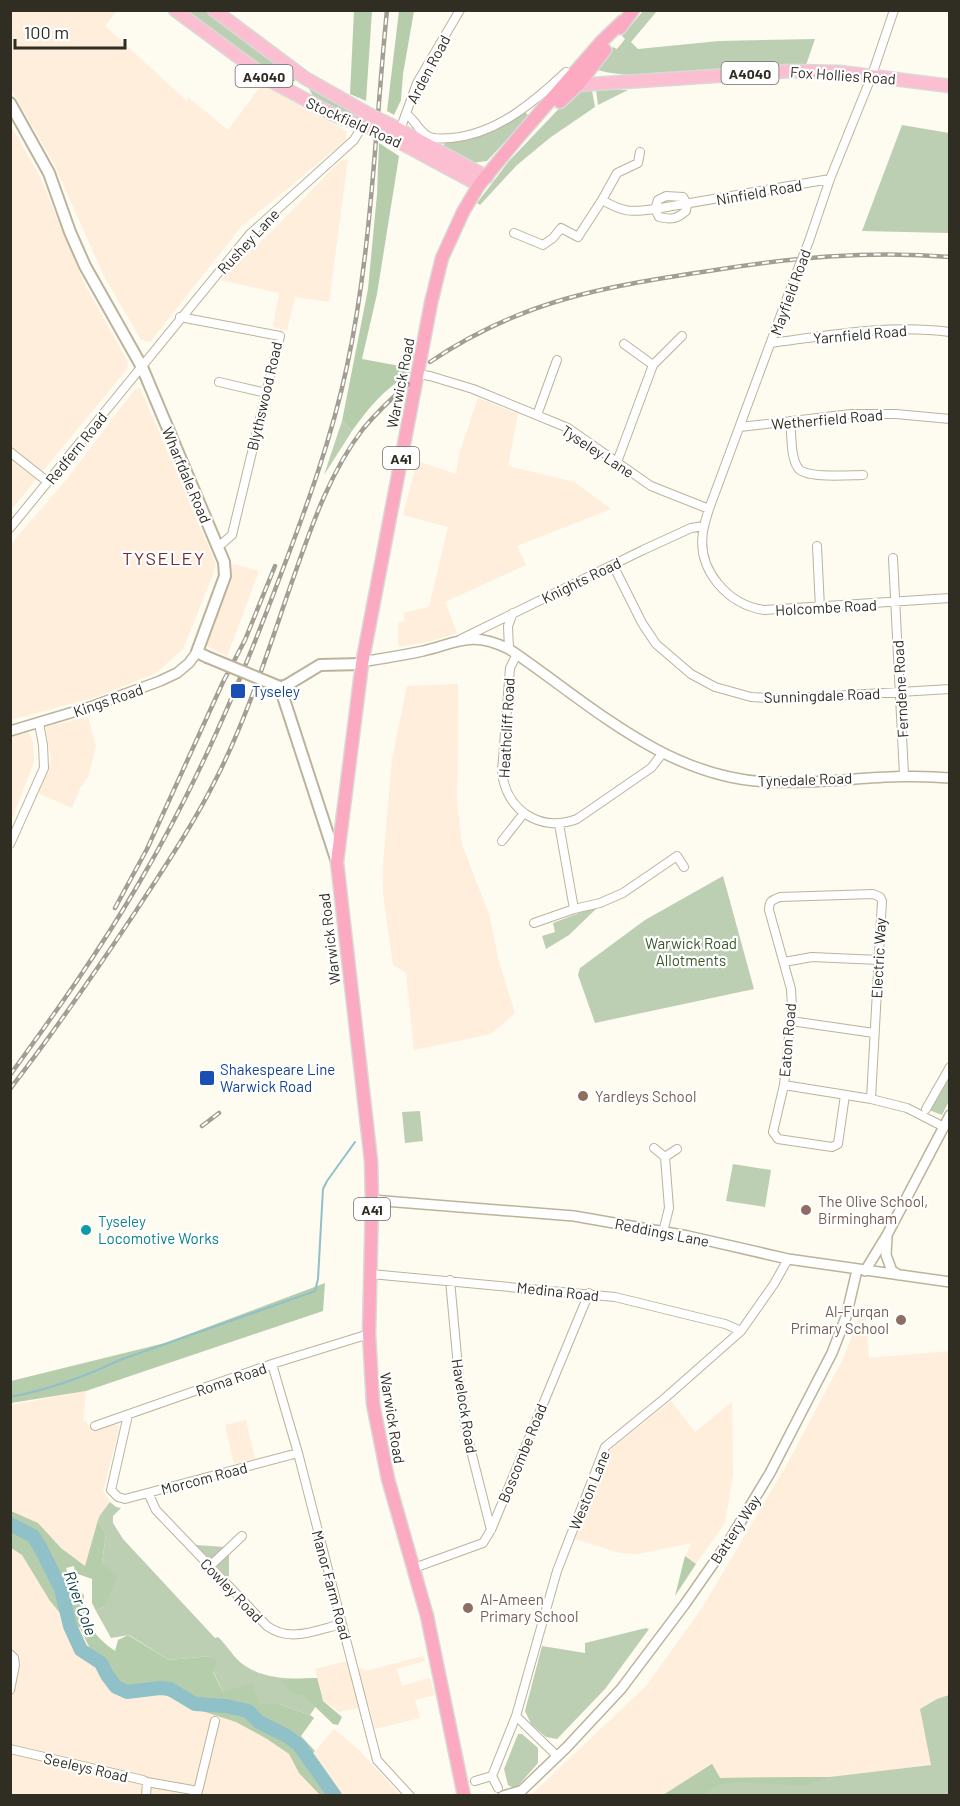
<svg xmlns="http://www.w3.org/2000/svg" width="960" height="1806" viewBox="0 0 960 1806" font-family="Barlow,sans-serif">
<rect width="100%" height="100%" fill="#fefbf0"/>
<path fill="#feeedb" d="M10,11H117L105,26L187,101L188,97L228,130L263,83L346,131V140L241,227L150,342L141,340L104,276L53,162L11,89Z
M10,124L39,175L86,287L128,362L127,369L11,510Z
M348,159L329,302L295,297L287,330L273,327L279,293L220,280L272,231L340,161Z
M140,388L216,564L212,577L183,649L156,673L96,697L11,720V544L67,479L135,389Z
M478,398L518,414L508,466L574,482L611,509L517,546L526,565L445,602L457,633L428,642L398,647V623L405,621L403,613L429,607L448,527L403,515L417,461L456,474L459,454Z
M233,564L259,571L227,656L207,646L231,575Z
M458,684L457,803L462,845L489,914L499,962L515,1013L491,1034L414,1050L406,973L393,965L383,893V864L392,760L407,686Z
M88,717L96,746L88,777L80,788L72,808L38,793L51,760L46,727Z
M28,731L33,743L34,762L11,821V737Z
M865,1302L869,1358L949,1351L950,1695L921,1709L931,1765L829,1777L719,1778L712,1765L663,1795L530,1796L646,1686L702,1608L786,1466L844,1357Z
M86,1391L83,1421H86L92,1432L113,1424L120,1426L103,1491L110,1502L100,1515L86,1567L61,1548L38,1523L11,1511V1405Z
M671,1401L695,1432L732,1402L733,1474L725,1523L696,1564L685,1556L692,1543L638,1554L620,1553L575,1539L610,1450Z
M246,1420L255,1459L234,1464L225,1425Z
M10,1548L22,1555L50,1601L60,1613L80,1628L97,1663L134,1695H165L202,1711L236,1722L267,1739L289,1754L309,1759L334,1729L358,1749L400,1795H11Z
M423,1656L425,1661L397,1669L402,1686L430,1678L435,1695L415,1700L420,1718L375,1729L369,1706L339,1712L323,1701L315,1669L347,1661L366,1671Z"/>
<path fill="#bccfb3" d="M181,11H207L298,79L286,85Z
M643,11H657L631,42L638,49L719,41L815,39L806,65C770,66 735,69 699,72C666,74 630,79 597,70L596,68L613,47L617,49L625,39L622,36Z
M311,86L361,115V118L357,119L316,101L308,87Z
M586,89L592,90L595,107L551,137L517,165L480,205L477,203L509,161L572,95Z
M596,90H628L598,105Z
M525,112L529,116L487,161L472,163L443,146L445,143L484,135Z
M902,125L949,133V233L862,231Z
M342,421L352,431L324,475Z
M723,876L754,989L595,1023L578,975L580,968L645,920Z
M597,908L569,935L546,949L542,936L555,932L553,923L584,911Z
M949,1072V1101L942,1115L929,1110Z
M420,1111L423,1141L405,1143L402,1112Z
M733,1164L771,1170L765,1207L726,1201Z
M110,1502L116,1507L121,1508L113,1516V1523L123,1539L215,1638L218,1637C226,1644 232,1655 240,1662C262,1680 290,1679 317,1678L322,1697L310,1715L279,1704H259L223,1692L213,1671L211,1656L169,1660L129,1635L111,1638L96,1611L104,1607L102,1563L106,1534L98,1520L100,1515Z
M196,1545L225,1547L229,1553V1579Z
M646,1628L649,1629L605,1689L557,1739L546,1737L531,1724L525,1711L542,1646L585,1653V1643Z
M949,1695V1795L663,1796L712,1764L720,1778L829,1777L931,1765L920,1709L937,1699Z
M518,1734H522L538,1748V1763L517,1787L514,1788L508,1785L504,1769Z"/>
<path fill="#b6cdab" d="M354,11H372L366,101L350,94Z
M399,11H414L403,74L401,100L394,115L387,111Z
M379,143L399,156L377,294L362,359L411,368L409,375C384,388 368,409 352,431L342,421L368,289L377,194Z
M325,1283L323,1311L86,1391L11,1403V1381L165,1343Z
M11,1511L38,1523L61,1548L85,1566L98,1520L106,1534L102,1563L118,1576L104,1607L96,1611L92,1603V1579L75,1573L74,1566L66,1568L72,1584L84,1595C83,1620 94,1637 115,1651L118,1640L128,1635L169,1660L210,1656L217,1661L213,1672L223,1692L252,1683L259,1704H279L310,1715L314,1718L301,1736L315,1751L308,1759L310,1764L333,1795H320L299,1773L289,1754L267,1739L236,1722L202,1711L165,1695H134L110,1682L97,1663L80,1628L60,1613L50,1601L22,1555L11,1548Z
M685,1556L696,1564L675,1596Z
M317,1678L323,1701L342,1717L338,1725L333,1724L303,1695L289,1692L281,1680Z
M712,1764L720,1778L829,1777L804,1786L741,1782L717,1785L704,1795H663Z"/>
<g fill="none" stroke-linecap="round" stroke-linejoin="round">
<path stroke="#90c0c8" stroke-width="2" d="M10,1397C48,1390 86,1376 120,1360L315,1291L318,1279L323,1189L327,1181L355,1142"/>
<path stroke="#90c0c8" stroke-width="14" d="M10,1524L33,1536L41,1549L61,1589L70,1626L81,1650L101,1663L107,1675L116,1687L127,1692L160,1688L170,1689L195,1704L226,1706L248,1711L259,1722L287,1736L299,1745L335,1796"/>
<defs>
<path id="minor" d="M406,114C415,119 418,131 428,136C435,140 444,138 451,138C497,134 534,102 566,72
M400,130L417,83L460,10
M640,152L638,163L617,173L602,200C625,213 630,212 655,209L659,217C671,220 677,219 686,211L687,204L683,197L666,196L658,200L655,209L830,179
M514,233L543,245L553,238L561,228L578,237L602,200
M809,241L830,179L872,75L894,10
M796,274L709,509C707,516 704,524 703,532C697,570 728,605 764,610L950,598
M180,317L280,336L232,535L218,547
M771,343C831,335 889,324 950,332
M624,344L653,365
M417,374L430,376L473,389L568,428L651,486L709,509
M219,382L266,393
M537,415L557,360
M790,421C792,434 790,456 798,468C805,479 850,475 863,475
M740,427L851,414H896L950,419
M10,452L48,482
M617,462L653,365L682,336
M10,528L250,234L354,140L363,125
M817,546L820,608
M893,558L904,775
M613,565L642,623L656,644L691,674L715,687L751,697L782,699L950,689
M461,639L643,550L691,528L704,526
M509,649L508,626L513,613
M517,654L510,668L502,772C506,810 540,833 577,819L651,768L662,754
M559,824L574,909
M502,841L524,813
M10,844L44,768L43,745L39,723
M534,923L574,909L600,903L623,893L677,856L684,867
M784,962L812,957L879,960
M791,1021L874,1033
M784,1085L773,1132L778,1139L832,1147L838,1144L845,1095
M871,1099L882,901L880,897L873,894L780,897C772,900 769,901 769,910L791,989L792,1007L784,1085L871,1099L907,1108L944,1127
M926,1109L950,1067
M654,1148L665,1157L669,1208L663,1232
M665,1157L677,1149
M371,1274L615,1297L725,1324L741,1331
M450,1280L459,1378L466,1431L491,1530
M272,1364L298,1453L377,1760L410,1796
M128,1415L111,1490L118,1497L125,1499L298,1453
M95,1426L272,1364L369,1334
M148,1493L156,1510L267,1626C290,1643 316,1630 342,1624
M209,1567L242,1536
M414,1568L483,1543L491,1530L589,1293
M10,1654L14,1658L15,1665L10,1690
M516,1716L557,1756
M10,1749L143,1780L147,1782L146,1796
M492,1776L516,1716L557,1571L605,1447L665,1398L741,1331L774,1284L788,1259
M492,1776L498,1788
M475,1781L492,1776
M147,1782L198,1791L215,1721"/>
<path id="tertiary" d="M362,664L367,661C386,658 405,655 423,651C459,642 472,631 509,649C589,703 666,778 768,782C828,785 888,772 950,778
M10,731L90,707L160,681L177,673L189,663L197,652
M372,1200L574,1216L688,1236L788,1259L950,1282
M887,1237L886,1255L892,1271L899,1275
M865,1271L887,1235L950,1115
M503,1796L520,1791
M516,1796L567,1747L621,1689L685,1604L729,1541L770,1473L832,1353L846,1317L857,1270"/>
<path id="secondary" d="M10,103L49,173L70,232L85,266L142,367L224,562L225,576L197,652L207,657
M337,862L280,687L287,685L320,665L362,664"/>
<path id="primary" d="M175,10L271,81L336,116L368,127
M214,10L305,78L372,116
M578,85L790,71L839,72L950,86
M391,125L487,177
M388,136L479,185"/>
<path id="trunk" d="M620,28L633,10
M560,102L578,85L605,50
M464,1796L427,1616L388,1479L373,1404L369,1334L372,1200L371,1161L337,862L362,664L431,303L442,258L463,212L479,185L521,134L602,41L623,21"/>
</defs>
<use href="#minor" stroke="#bcb39b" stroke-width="10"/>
<use href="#tertiary" stroke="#bcb39b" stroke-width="12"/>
<use href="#secondary" stroke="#bcb39b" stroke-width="14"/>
<use href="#primary" stroke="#dad9d7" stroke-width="15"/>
<use href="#trunk" stroke="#dad9d7" stroke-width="15"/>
<use href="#minor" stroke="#fff" stroke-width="8"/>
<use href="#tertiary" stroke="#fff" stroke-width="9"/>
<use href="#secondary" stroke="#fff" stroke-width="10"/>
<use href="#primary" stroke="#fcbfd1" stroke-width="12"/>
<use href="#trunk" stroke="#fbaac2" stroke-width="12"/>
<defs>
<path id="rail" d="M430,362C522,300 603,287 709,271C789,258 869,250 950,257
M115,908L147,849L223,682L245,640L275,566
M10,1075C56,1012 100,950 139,883C197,785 241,681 281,574C307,506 332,437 347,366C372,249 375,129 387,10
M10,1089C55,1031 96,971 136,911C164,868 193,825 216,779C249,714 270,644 294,576C312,525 330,472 363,429C377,412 392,398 408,384
M202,1126L219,1113"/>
</defs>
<use href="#rail" stroke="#a19e93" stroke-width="4.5"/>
<use href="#rail" stroke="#fff" stroke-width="2" stroke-dasharray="7" stroke-linecap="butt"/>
<defs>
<path id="minor-bridge" d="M796,274L809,241"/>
<path id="secondary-bridge" d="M207,657L280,687"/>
<path id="primary-bridge" d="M372,116L391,125
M368,127L388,136"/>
</defs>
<use href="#minor-bridge" stroke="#bcb39b" stroke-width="10" stroke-linecap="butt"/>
<use href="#secondary-bridge" stroke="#bcb39b" stroke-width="14" stroke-linecap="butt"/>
<use href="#primary-bridge" stroke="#dad9d7" stroke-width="15" stroke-linecap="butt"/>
<use href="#minor-bridge" stroke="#fff" stroke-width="8"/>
<use href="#secondary-bridge" stroke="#fff" stroke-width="10"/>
<use href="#primary-bridge" stroke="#fcbfd1" stroke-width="12"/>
</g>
<g fill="#1a4fb4" stroke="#fff" stroke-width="2">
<rect x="230" y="683" width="16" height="16" rx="3"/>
<rect x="199" y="1070" width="16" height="16" rx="3"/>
</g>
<g fill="#8d6e63" stroke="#fff" stroke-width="2">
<circle cx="583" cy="1096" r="6"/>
<circle cx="806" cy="1210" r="6"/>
<circle cx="901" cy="1320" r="6"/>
<circle cx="468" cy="1608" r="6"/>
</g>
<circle fill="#0f9aa8" stroke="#fff" stroke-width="2" cx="86" cy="1230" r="6"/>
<g text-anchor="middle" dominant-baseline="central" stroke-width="4.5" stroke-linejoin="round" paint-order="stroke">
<g fill="#fff" stroke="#6e6c65" stroke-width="1.5">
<rect x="721.5" y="62" width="57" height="22" rx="4.5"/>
<rect x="235.5" y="65" width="57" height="22" rx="4.5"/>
<rect x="383" y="447" width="36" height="22" rx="4.5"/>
<rect x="354" y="1198" width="36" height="22" rx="4.5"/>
</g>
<g font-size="14" font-weight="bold" fill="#302d23">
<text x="750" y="73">A4040</text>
<text x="264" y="76">A4040</text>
<text x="401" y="458">A41</text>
<text x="372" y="1209">A41</text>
</g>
<g font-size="15" fill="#302d23" stroke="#fff">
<text transform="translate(428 69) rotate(-62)">Arden Road</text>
<text transform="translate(843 75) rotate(4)">Fox Hollies Road</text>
<text transform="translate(354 122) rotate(24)">Stockfield Road</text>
<text transform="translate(759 192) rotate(-10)">Ninfield Road</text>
<text transform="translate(248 241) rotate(-47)">Rushey Lane</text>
<text transform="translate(790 292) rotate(-70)">Mayfield Road</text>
<text transform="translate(860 334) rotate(-5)">Yarnfield Road</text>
<text transform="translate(400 383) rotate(-79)">Warwick Road</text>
<text transform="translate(264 396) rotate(-77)">Blythswood Road</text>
<text transform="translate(827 419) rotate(-5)">Wetherfield Road</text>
<text transform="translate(76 448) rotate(-51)">Redfern Road</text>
<text transform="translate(598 451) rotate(33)">Tyseley Lane</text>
<text transform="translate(187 475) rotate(67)">Wharfdale Road</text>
<text transform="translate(581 580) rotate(-26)">Knights Road</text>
<text transform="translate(826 607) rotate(-3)">Holcombe Road</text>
<text transform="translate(900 689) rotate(-93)">Ferndene Road</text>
<text transform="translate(822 695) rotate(-2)">Sunningdale Road</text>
<text transform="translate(108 700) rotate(-19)">Kings Road</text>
<text transform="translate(506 728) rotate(-87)">Heathcliff Road</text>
<text transform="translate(805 779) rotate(-2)">Tynedale Road</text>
<text transform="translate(329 939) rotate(-97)">Warwick Road</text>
<text transform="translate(878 958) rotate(-87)">Electric Way</text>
<text transform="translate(787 1040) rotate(-85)">Eaton Road</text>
<text transform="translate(662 1232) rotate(11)">Reddings Lane</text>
<text transform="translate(558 1291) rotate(6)">Medina Road</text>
<text transform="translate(231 1379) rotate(-19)">Roma Road</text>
<text transform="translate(465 1406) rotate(81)">Havelock Road</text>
<text transform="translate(393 1418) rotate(81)">Warwick Road</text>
<text transform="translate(522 1453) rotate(-68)">Boscombe Road</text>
<text transform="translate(204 1478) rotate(-15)">Morcom Road</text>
<text transform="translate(589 1490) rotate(-68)">Weston Lane</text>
<text transform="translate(735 1529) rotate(-57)">Battery Way</text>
<text transform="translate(332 1585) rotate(75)">Manor Farm Road</text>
<text transform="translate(232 1590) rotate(46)">Cowley Road</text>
<text transform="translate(86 1767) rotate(13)">Seeleys Road</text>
</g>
<g font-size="15" fill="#164399" stroke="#fff" text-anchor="start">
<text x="252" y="691">Tyseley</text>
<text x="220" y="1069">Shakespeare Line<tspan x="220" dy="17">Warwick Road</tspan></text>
</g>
<g font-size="15" fill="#385727" stroke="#fff">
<text x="691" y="943">Warwick Road<tspan x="691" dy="17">Allotments</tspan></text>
</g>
<g font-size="15" fill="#785e54" stroke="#fff" text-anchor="start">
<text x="595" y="1096">Yardleys School</text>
<text x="818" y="1201">The Olive School,<tspan x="818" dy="17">Birmingham</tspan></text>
<text x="889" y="1311" text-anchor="end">Al-Furqan<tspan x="889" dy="17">Primary School</tspan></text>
<text x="480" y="1599">Al-Ameen<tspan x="480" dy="17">Primary School</tspan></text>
</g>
<g font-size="15" fill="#0d838f" stroke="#fff" text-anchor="start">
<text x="98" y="1221">Tyseley<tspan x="98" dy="17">Locomotive Works</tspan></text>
</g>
<g font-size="16" font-style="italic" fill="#134047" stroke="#fff">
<text transform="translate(81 1603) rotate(70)">River Cole</text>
</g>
<g font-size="18" letter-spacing="1.5" fill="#732c35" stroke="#fff">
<text x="164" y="558">TYSELEY</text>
</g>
</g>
<rect width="960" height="1806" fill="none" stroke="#302d23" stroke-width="24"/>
<path d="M15 39v9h110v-9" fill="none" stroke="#302d23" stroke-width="3"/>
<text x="24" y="39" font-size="18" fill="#302d23" stroke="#ffffff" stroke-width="4.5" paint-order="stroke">100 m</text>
</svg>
